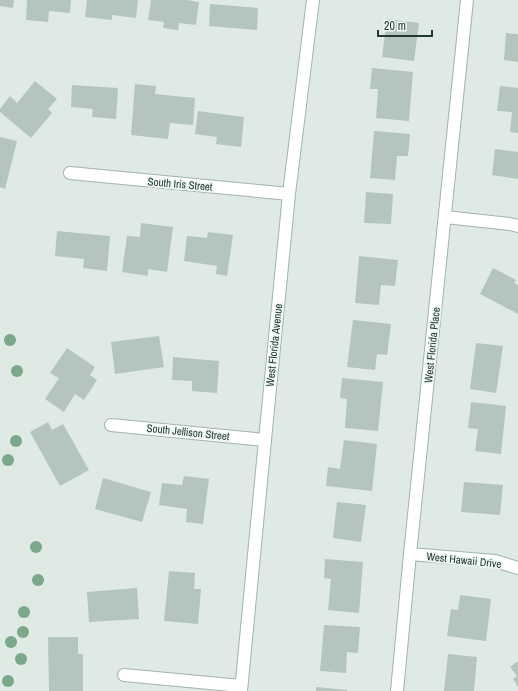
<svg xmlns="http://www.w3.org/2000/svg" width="518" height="691" viewBox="0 0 518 691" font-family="'Archivo Narrow',sans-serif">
<rect width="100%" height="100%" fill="#dfeae5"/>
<path fill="#b4c5bd" d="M0,0H14L13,8L0,6Z
M27,0H71L70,13L49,11L48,22L26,20Z
M87,0H138L136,18L112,15V20L85,17Z
M151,0H187L199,2L196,25L179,23L178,30L163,28L164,22L148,20Z
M210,4L258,8L257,30L209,26Z
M387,19L419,23L414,61L382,57Z
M506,33L518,34V62L504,60Z
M372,68L413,72L409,121L376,118L378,89H370Z
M35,81L57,99L48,109L52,113L31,138L0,112V109L10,96L17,103Z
M135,84L156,86L155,94L195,98L193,125L170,123L168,139L131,135Z
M72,85L118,88L116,119L92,117L93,109L71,107Z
M500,86L518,88V133L510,132L512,112L497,111Z
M198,111L244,117L241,147L216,144L217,137L195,134Z
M374,131L410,134L408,156H397L395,180L370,178Z
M0,137L17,141L5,189L0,187Z
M495,149L518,152V179L492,175Z
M366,192L393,194L391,224L364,223Z
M141,223L173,227L167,272L148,269V276L122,272L127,236L140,237Z
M57,231L110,236L107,271L83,268L84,259L55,256Z
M208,232L233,235L227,276L216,274L217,266L184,261L187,236L207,238Z
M359,256L398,260L395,286L381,285L379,305L355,303Z
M493,268L516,280L514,283L518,285V314L480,294Z
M353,320L391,324L387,355L377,354L375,370L347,367Z
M159,336L164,367L115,374L111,342Z
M476,343L503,346L496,393L470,389Z
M67,348L95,367L90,375L97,380L84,400L75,394L64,412L45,399L59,378L50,373Z
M173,357L219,361L217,393L192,391V381L172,380Z
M342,378L383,382L378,431L345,428L347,399L340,398Z
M471,402L506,406L501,454L475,451L478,429L468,428Z
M48,422L52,430L63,424L89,470L60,486L30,432Z
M344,440L377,444L372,491L326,486L328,467L340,469Z
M184,476L209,479L203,524L186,522L187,509L159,505L162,483L182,485Z
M103,478L151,492L142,522L95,509Z
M464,482L503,485L500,515L461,512Z
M337,502L366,505L361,542L333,538Z
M325,559L363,562L359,613L328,610L331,579L324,578Z
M169,571L195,573L194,589H201L198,624L164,621Z
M137,588L139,619L89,622L87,592Z
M460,595L491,599L486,641L447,636L451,609L458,610Z
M324,625L360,627L358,653L347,652L346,673L320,671Z
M48,637H78V654H83V691H49Z
M448,654L477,657L474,691H444Z
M518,661V687L513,679L517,676L510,667Z
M316,687L347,690V691H316Z"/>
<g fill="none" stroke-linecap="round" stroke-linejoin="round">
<defs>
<path id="street" d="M70,173L289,194
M445,217L510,224L518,226
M111,425L265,440
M410,554L495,561L518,568
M124,675L241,686
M397,691L410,554L467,0"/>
<path id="secondary" d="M241,691L265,440L289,194L313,0"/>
</defs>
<use href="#street" stroke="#a2b2ac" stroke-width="14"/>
<use href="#secondary" stroke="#9eb6ac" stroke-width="14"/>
<use href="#street" stroke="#fff" stroke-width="12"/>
<use href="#secondary" stroke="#fff" stroke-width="12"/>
</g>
<g fill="#7ba78b">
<circle cx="10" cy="340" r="6"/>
<circle cx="17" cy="371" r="6"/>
<circle cx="16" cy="441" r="6"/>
<circle cx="8" cy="460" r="6"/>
<circle cx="36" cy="547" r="6"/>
<circle cx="38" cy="580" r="6"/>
<circle cx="24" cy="612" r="6"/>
<circle cx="23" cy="632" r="6"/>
<circle cx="11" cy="642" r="6"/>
<circle cx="21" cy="659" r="6"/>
<circle cx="8" cy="681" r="6"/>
</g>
<g text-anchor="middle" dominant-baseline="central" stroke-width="3.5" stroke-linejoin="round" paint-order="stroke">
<g font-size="11" fill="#203a32" stroke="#eff7f3">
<text transform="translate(180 184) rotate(5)">South Iris Street</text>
<text transform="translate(274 345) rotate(-84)">West Florida Avenue</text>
<text transform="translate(432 345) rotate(-84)">West Florida Place</text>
<text transform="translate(188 432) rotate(6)">South Jellison Street</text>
<text transform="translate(464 560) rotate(6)">West Hawaii Drive</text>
</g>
</g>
<path d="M378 30v6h54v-6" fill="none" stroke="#203a32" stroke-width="2"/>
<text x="384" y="30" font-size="12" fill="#203a32" stroke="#eff7f3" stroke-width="3" paint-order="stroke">20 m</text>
</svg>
